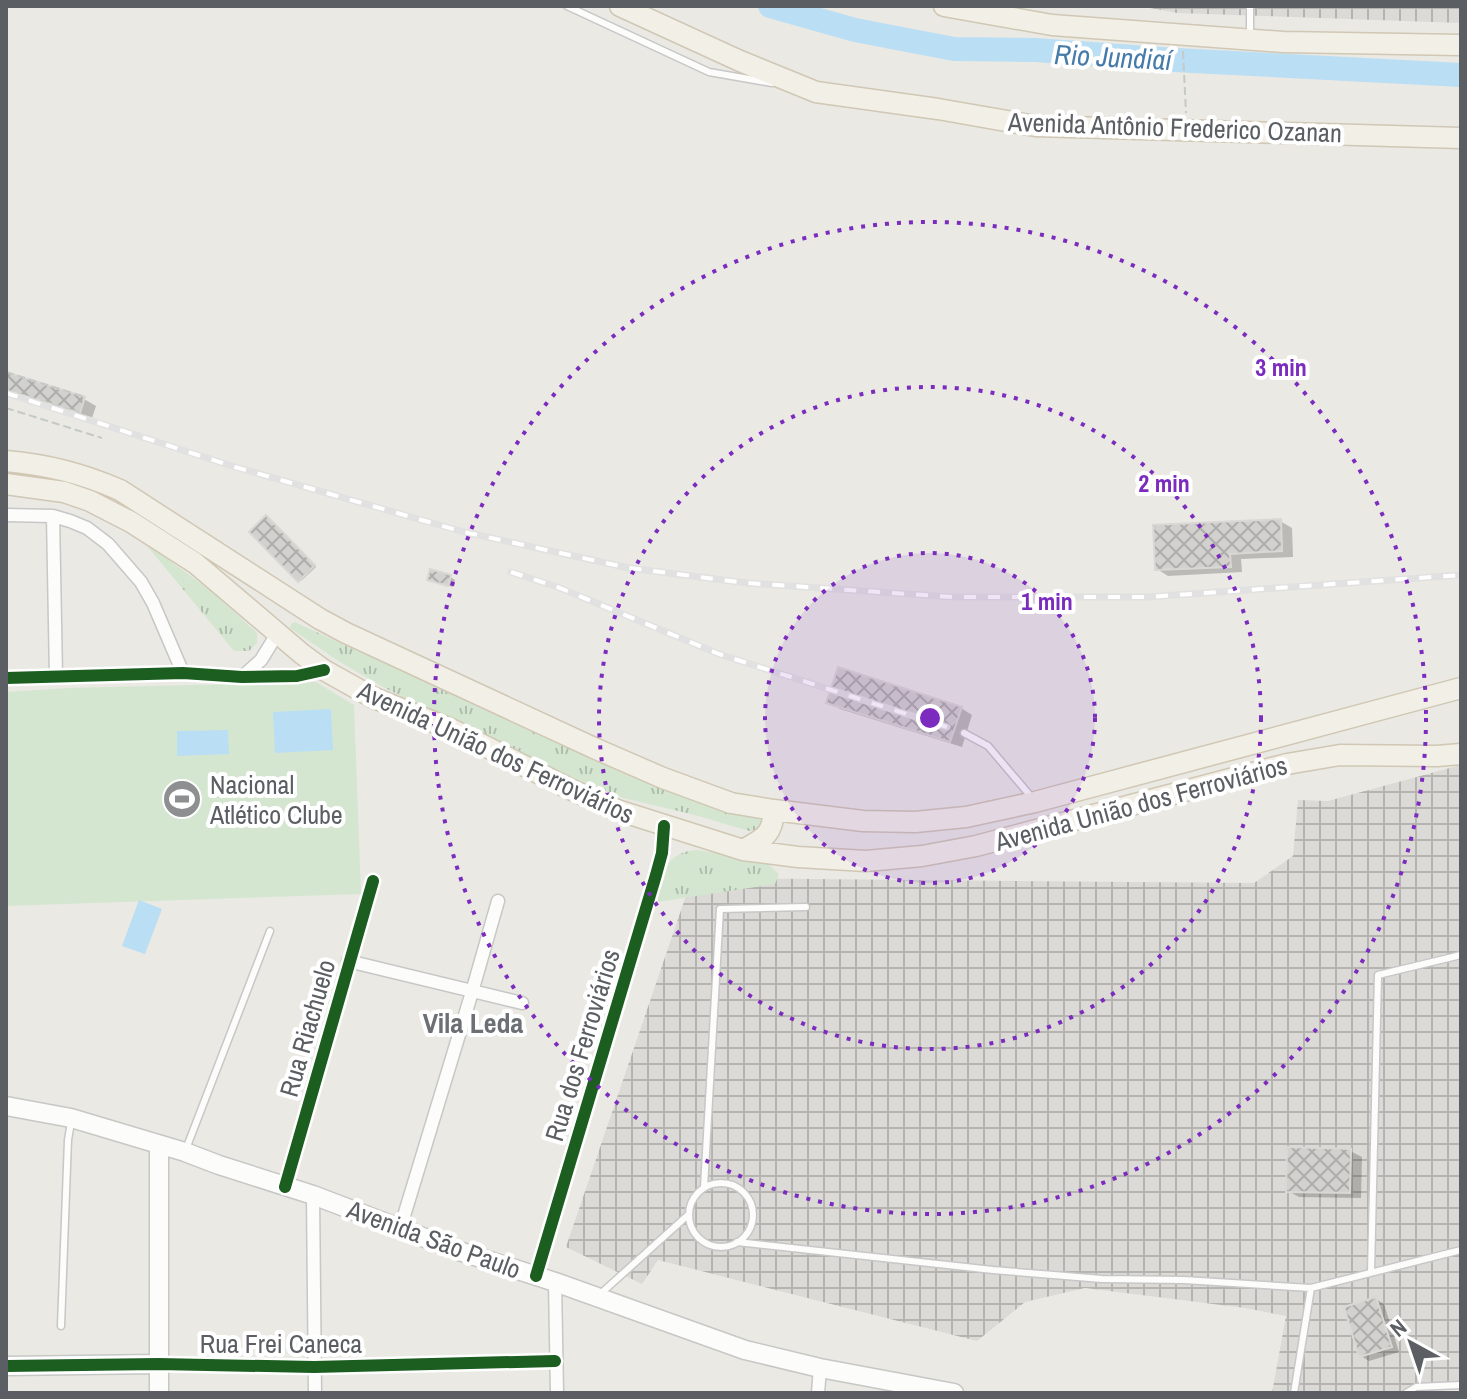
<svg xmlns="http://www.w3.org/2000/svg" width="1467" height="1399" viewBox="0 0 1467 1399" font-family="'Archivo Narrow',sans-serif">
<defs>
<pattern id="industrial-grid" width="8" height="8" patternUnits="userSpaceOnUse" patternTransform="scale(2)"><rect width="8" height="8" fill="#dbdad6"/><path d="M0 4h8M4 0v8" fill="none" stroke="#b5b4b1"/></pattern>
<pattern id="park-tufts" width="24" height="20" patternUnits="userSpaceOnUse" patternTransform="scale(2)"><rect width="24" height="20" fill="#d4e6d0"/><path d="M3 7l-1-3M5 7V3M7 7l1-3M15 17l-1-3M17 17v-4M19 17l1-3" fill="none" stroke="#afbeac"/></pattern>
<pattern id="building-cross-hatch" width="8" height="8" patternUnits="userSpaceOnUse" patternTransform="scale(2)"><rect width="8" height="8" fill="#d2d1ce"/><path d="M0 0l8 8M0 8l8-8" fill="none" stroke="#adadab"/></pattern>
</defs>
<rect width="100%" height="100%" fill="#eae9e4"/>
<path fill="url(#industrial-grid)" d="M1139,6H1461V23L1177,13Z
M1461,765V1387L1426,1393H1272L1286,1316L1245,1308L1085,1288L1025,1302L977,1341L658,1260L642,1284L566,1247L692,878L1254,883L1293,856L1298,800L1328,801Z"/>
<path fill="#d4e6d0" d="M316,682L354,705L361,894L6,906V692L69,688Z"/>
<path fill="url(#park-tufts)" d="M143,541L211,591L257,633V643L249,651H234Z
M295,622L361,653L392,664L759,815L763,824L759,830L749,831L695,815L623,798L543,766L385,688L340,662L290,628L291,624Z
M698,850L766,862L779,874L775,884L657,902C664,873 664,852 698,850Z"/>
<path fill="#badef3" d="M331,709L333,750L275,753L273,712Z
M228,730L229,754L177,756V731Z
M139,900L162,909L145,954L122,946Z"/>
<path fill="#0003" d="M6,374L84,399L96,406L92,418L6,391Z
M268,518L316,567L301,581L299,580Z
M1280,521L1292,528L1293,557L1241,559L1242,572L1168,576L1157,569Z
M450,577L455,580L453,587L434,582Z
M829,702L961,708L972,715L962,747L840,709Z
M1350,1151L1362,1157L1361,1198L1299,1197L1288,1191Z
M1376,1299L1384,1304L1399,1352L1369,1361L1361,1356Z"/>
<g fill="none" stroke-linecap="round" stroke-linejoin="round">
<path stroke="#badef3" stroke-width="24" d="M770,6L855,30L954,49L1035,50L1175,60L1461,75"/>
</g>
<path fill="url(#building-cross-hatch)" stroke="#dad8d4" stroke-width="2" d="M6,372L85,397L80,413L6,390Z
M266,515L315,565L298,582L249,532Z
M1281,519L1282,551L1230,554L1231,567L1155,570L1153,525Z
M430,569L451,575L448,586L427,580Z
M838,667L962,707L950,742L826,703Z
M1287,1147L1351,1149L1350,1193L1286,1192Z
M1376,1297L1392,1347L1359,1357L1344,1307Z"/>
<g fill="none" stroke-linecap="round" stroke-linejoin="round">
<defs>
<path id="lane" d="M567,6L709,72L772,83
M1250,6V36
M964,733L988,746L1033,799
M186,1149L270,931
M689 1215a32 32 0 1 1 64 0a32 32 0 1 1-64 0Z
M704,1187L720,909L806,907
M737,1242L993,1270L1102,1279L1184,1280L1311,1288L1461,1250
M1371,1272L1378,975L1461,955
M598,1296L688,1215
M61,1326L68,1140L71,1122
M1294,1393L1311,1288
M1406,1393L1416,1387L1461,1385"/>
<path id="street" d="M6,515L53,516L70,521L87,528L108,544L141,582L153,603L183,673
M53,516L56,677
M242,677L261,660L277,634
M6,678L183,673L242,677L297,676L324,670
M348,961L522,1003
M285,1187L373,881
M313,1195L315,1393
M400,1229L472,992L498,901
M536,1276L656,875L662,853L664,826
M555,1282L557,1393
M158,1364L314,1367L555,1361
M818,1393L820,1368"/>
<path id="secondary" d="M6,1106L71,1118L185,1152L219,1165L313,1195L459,1251L555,1282L745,1350L820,1368L954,1393
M6,1366L158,1364
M159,1393V1145"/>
<path id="primary" d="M620,6L740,61L816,92L938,109L1035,126L1461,138
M944,6L1052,25L1283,42L1461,45
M6,461C48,465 81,473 120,490L320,619L346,633L594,748L663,778L731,803L774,810L863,821L915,822L966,817L1035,802L1461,688
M6,484L64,492L90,501L131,522L195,563L302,654L324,670L372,697L453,730L570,789L617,810L743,850L798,857L866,861L922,856L976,846L1287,764L1340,755L1437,756L1461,754
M743,850C763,839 773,835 774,810"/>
</defs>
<use href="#lane" stroke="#c7c7c7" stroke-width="9"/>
<use href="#street" stroke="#c7c7c7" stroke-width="15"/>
<use href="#secondary" stroke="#c7c7c6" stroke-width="21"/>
<use href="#primary" stroke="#d0c7b4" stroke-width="23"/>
<path stroke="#c5cac7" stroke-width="2" stroke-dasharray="8 4" stroke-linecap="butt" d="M1183,51L1186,113
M6,372L85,397
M6,390L80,413
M6,408L102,438"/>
<use href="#lane" stroke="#fcfcfb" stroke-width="6"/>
<use href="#street" stroke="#fcfcfb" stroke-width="12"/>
<use href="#secondary" stroke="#fcfcfb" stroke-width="18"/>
<use href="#primary" stroke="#f2efe7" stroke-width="20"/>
<defs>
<path id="rail" d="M6,393L235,467L464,532L629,568L747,583L952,597H1148L1461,575
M511,572L560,588L719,654L947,727"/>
</defs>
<use href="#rail" stroke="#e2e1e1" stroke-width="7"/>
<use href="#rail" stroke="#fff" stroke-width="4" stroke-dasharray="12" stroke-linecap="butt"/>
<defs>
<path id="cycleway" d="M6,678L183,673L242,677L297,676L324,670
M285,1187L373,881
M536,1276L656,875L662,853L664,826
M6,1366L158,1364L314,1367L555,1361"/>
</defs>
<use href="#cycleway" stroke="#fff" stroke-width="17"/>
<use href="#cycleway" stroke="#1b5e20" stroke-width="12"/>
</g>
<circle cx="930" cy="718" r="165" fill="#7b2cbf" fill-opacity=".12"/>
<g fill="none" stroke="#7b2cbf" stroke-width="4" stroke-dasharray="4 8">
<circle cx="930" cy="718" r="165"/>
<circle cx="930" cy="718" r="331"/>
<circle cx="930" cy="718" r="496"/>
</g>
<defs>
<symbol id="stadium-disc" viewBox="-11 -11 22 22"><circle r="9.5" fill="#8d8f90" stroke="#fff"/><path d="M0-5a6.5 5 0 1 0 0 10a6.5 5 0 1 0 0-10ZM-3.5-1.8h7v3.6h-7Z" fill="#fff"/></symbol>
</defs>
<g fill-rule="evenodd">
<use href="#stadium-disc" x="160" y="777" width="44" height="44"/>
</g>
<g text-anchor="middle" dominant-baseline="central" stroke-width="8" stroke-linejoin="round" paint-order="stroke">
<g font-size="26" fill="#5b5e62" stroke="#fff">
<text transform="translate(1175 127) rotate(2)">Avenida Antônio Frederico Ozanan</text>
<text transform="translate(496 752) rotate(25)">Avenida União dos Ferroviários</text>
<text transform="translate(1141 803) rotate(-15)">Avenida União dos Ferroviários</text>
<text transform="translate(307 1028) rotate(-74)">Rua Riachuelo</text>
<text transform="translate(582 1045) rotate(-73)">Rua dos Ferroviários</text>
<text transform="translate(434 1239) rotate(20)">Avenida São Paulo</text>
<text x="281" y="1343">Rua Frei Caneca</text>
</g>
<g font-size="26" fill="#5b5e62" stroke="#fff" text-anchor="start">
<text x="210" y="784">Nacional<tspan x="210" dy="30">Atlético Clube</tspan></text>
</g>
<g font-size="28" font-style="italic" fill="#457aa9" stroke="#fff">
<text transform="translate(1113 57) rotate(3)">Rio Jundiaí</text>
</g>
<g font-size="28" font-weight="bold" fill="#6c7074" stroke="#fff">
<text x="473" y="1023">Vila Leda</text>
</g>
</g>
<circle cx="930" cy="718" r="12" fill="#7b2cbf" stroke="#fff" stroke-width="4"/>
<g font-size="24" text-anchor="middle" font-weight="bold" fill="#7b2cbf" stroke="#fff" stroke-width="8" stroke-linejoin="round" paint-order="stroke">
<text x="1281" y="376">3 min</text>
<text x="1164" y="492">2 min</text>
<text x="1047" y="610">1 min</text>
</g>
<rect width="1467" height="1399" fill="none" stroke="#5b5e62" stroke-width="16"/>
<g transform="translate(1411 1343) rotate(320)" stroke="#ffffff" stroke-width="6" paint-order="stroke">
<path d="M0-6L14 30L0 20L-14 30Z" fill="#5b5e62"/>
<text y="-12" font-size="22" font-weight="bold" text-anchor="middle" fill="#5b5e62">N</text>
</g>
</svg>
